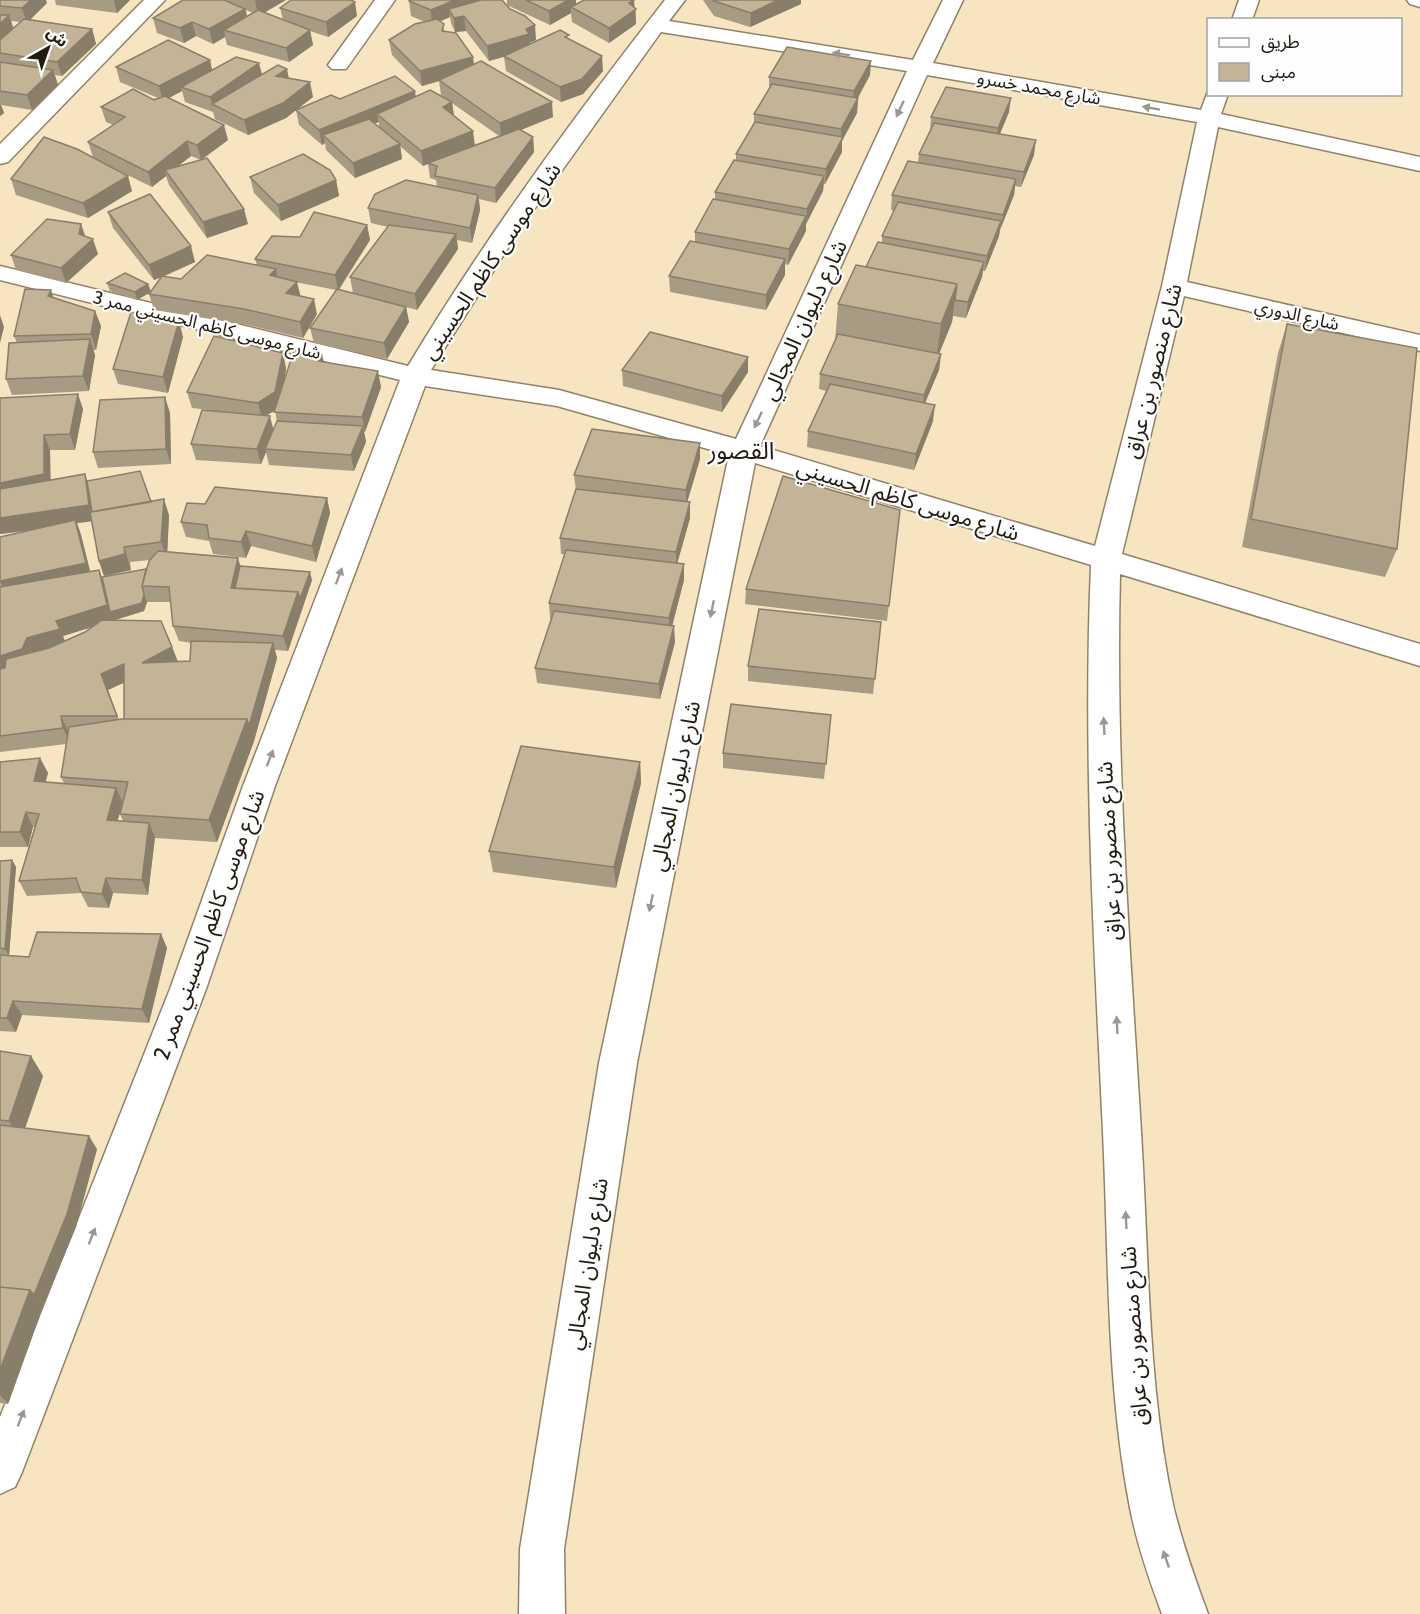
<svg xmlns="http://www.w3.org/2000/svg" width="1420" height="1614" viewBox="0 0 1420 1614" font-family="Cabin,'Noto Sans Arabic',sans-serif">
<rect width="100%" height="100%" fill="#fdeed1"/>
<path fill="#f7e4c0" fill-rule="evenodd" d="M0,0H1420V1614H0ZM1208,20H1400V94H1208Z"/>
<g fill="none" stroke-linecap="round" stroke-linejoin="round">
<defs>
<path id="minor" d="M144,0H165L8,162L0,164V144Z
M375,0H395L346,69H332L328,65Z
M665,0H685L669,21L913,60L943,0H963L933,63L1201,110L1208,91V94H1228L1221,114L1420,157V171L1218,127L1187,282L1420,335V351L1184,296L1122,554L1420,644V666L1120,574C1115,760 1130,946 1141,1132C1149,1257 1147,1386 1174,1509C1183,1545 1195,1579 1208,1614H1162C1149,1579 1137,1544 1130,1508C1106,1384 1109,1257 1103,1132C1094,944 1083,754 1091,565L755,463L637,1063L564,1549L565,1614H519L520,1549L599,1063L729,455L557,406L425,386L275,786L206,989L22,1472L15,1487L0,1494V1417L170,989L243,786L400,380L0,280V266L408,366C485,238 573,118 665,0ZM661,32L907,71L736,439L559,390L431,370L518,232ZM927,75L1197,122L1162,286L1095,546L760,446Z
M1239,0H1259L1252,20H1232Z
M1407,0H1420V7L1410,4Z"/>
</defs>
<use href="#minor" stroke="#908268" stroke-width="3"/>
<use href="#minor" fill="#fff" fill-rule="evenodd"/>
</g>
<path fill="#a89b83" fill-rule="evenodd" d="M0,0L47,3L30,19L92,29L96,44L62,76L55,75L58,85L32,110L1,105L4,113L0,116ZM11,21L20,22L13,28Z
M55,0H130L117,13L56,5Z
M183,0H286L264,13L283,20L280,8L357,16L328,37L310,31L313,45L289,62L227,45L225,37L213,44L196,36L184,43L157,33L153,18ZM246,10L253,13L247,17Z
M502,0L536,40L529,43V44L569,40L603,71L583,94L561,102L506,71L504,57L489,61L466,31L455,32L451,23L450,17L440,21L445,32L474,64L553,117L520,130L533,137L534,152L496,203L479,199L480,210L472,243L457,240L458,249L417,310L406,307L409,322L387,359L314,343L310,328L336,290L295,282L300,296L317,314L303,338L248,325L154,310L149,294L150,292L137,300L110,291L107,283L148,284L151,292L162,277L154,280L113,228L108,212L195,262L163,277L181,279L257,265L255,259L300,237L367,225L370,240L339,290L393,304L353,293L350,277L388,227L371,223L368,208L437,187L436,180L430,178L428,164L423,166L400,146L402,159L355,178L326,150L325,143L322,145L299,125L296,110L286,118L248,135L215,119L213,112L185,102L182,91L169,98L228,140L201,160L191,156L178,166L248,224L207,238L169,185L166,176L152,187L95,159L132,191L88,218L16,195L11,179L93,157L88,142L113,125L106,122L101,107L158,98L120,82L116,67L210,60L212,70L262,74L289,78L313,97L296,110L340,99L416,96L447,99L441,95L439,81L422,86L392,55L389,40L425,22L411,16L409,1ZM452,103L499,136L475,145L454,115ZM379,122V127L374,123Z
M507,0H576V4L634,8L636,9V24L609,43L572,22L571,13L550,25L507,5Z
M703,0H801V4L750,27L714,16Z
M870,75L858,98L857,113L842,141V152L825,184H824L823,191L806,224V231L788,265L785,264V275L766,310L670,292L669,276L695,242V232L715,199V192L736,161V154L754,123V114L769,90V77Z
M1009,112L1000,134L1034,155L1021,187L1015,186L1014,195L1000,230L999,236L985,271H983L982,277L966,318L953,316L952,322L939,354H941L939,370L925,403L933,421L914,470L807,447L808,431L826,391L819,389L820,374L835,341L838,304L866,267L882,243V236L894,211L891,210L892,195L918,162L919,154L930,131L931,117Z
M250,177L336,180L339,196L281,221L254,193Z
M81,224L85,236L98,254L66,283L16,270L11,255Z
M51,290L53,297L95,311L101,326L96,350H93L95,355L89,391L12,395L6,379L17,343L14,336Z
M1287,324L1397,549L1385,577L1242,547L1278,353Z
M183,337L168,393L118,384L113,369Z
M283,353L286,369L284,382L324,362L381,387L365,432H364L366,442L354,471L269,465L266,452L261,464L196,460L191,444L209,410L192,408L187,392ZM275,410L277,422L273,430L266,416Z
M622,370L748,372L722,412L623,386Z
M0,398L83,409L75,450H50V480L85,474L87,481L151,502L169,515L167,552L312,580L288,651L275,650L277,658L254,741L217,842L155,838L148,895L113,893L109,908L88,907L81,893L27,896L19,881L35,827H33L28,847H0V762L40,758L48,773L45,782L64,783L61,777L66,744L0,752V537L27,531L0,534ZM92,521L99,561L104,576L131,570L130,562L150,560L146,569L102,577L99,570L90,571L81,535L77,523ZM147,602H171L173,626L179,641L191,643L190,661L178,662L172,647L112,621L144,611ZM92,627L85,632L65,641L63,636ZM124,682V719L119,720L108,690ZM123,803L120,814L123,821H117Z
M170,413L171,464L98,468L93,452Z
M700,443V459L687,502H690V518L677,563L684,580L672,626L675,642L660,699L537,683L535,668L551,619L550,618L549,603L565,554H561L560,538L576,491L574,475Z
M327,498L330,513L316,562L251,546L246,558L213,554L209,541L186,537L181,522L205,504Z
M900,510L887,621L745,604L746,589Z
M881,622L873,694L748,681V666Z
M831,715L824,779L723,768V753Z
M640,762L641,783L616,888L493,872L489,851Z
M12,860L16,867L9,956L29,957L161,934L167,948L149,1023L22,1015L16,1032L0,1031V861Z
M0,1051L31,1056L43,1076L25,1128L97,1149L76,1227L43,1307L8,1404L0,1403Z"/>
<path fill="#887e6a" d="M31,0H46L47,3L27,23L22,8Z
M114,0H130L117,13Z
M257,0H286L258,16L255,1Z
M455,0H493L449,9L450,17L432,25L431,10Z
M568,0H576V10L571,7V13L550,25L549,11Z
M625,0H634L636,24L609,43V28Z
M778,0H801V4L750,27L751,13Z
M355,2L357,16L328,37L326,22Z
M245,9L249,23L224,30L225,37L213,44L209,29Z
M9,15L14,30L0,44V24Z
M464,16L466,31L455,32L454,18Z
M192,22L196,36L184,43L180,28Z
M535,25L536,40L529,43L530,49L489,61L487,46Z
M92,29L96,44L62,76L57,62Z
M310,30L313,45L289,62L286,48Z
M602,56L603,71L583,94L561,102L560,87Z
M473,57L475,72L439,80V81L422,86L420,71Z
M210,60L213,75L181,87L182,91L163,101L159,86Z
M871,61L870,75L853,106L854,91Z
M259,63L263,78L212,104L210,97Z
M287,69L290,84L276,76Z
M53,70L58,85L32,110L27,95Z
M310,82L313,97L286,118L248,135L244,120Z
M415,91L417,106L377,114L379,122L330,141L323,135L325,143L322,145L319,130Z
M858,98L857,113L842,141V152L825,184L826,169L841,141V129Z
M1011,98L1009,112L996,143L998,128Z
M452,102L454,117L443,107Z
M552,102L553,117L501,138L500,123Z
M1,105L4,113L0,116V106Z
M224,125L228,140L201,160L197,145Z
M473,131L475,146L428,163V164L423,166L421,151Z
M533,137L534,152L496,203L495,188Z
M1036,140L1034,155L1021,187L1024,172Z
M187,141L191,156L168,174L165,170L166,176L152,187L148,172Z
M400,144L402,159L355,178L353,163Z
M128,176L132,191L88,218L83,203Z
M824,176L823,191L806,224L807,209Z
M1016,179L1014,195L1000,230L1003,215Z
M336,180L339,196L281,221L278,205Z
M478,195L480,210L472,243L470,228Z
M244,209L248,224L207,238L203,222Z
M806,216V231L788,265L789,249Z
M1001,221L999,236L985,271L987,256Z
M81,224L86,239H93L98,254L66,283L61,268L79,234Z
M367,225L370,240L338,290L335,275Z
M456,234L458,249L417,310L415,294Z
M191,246L195,262L154,280L149,265Z
M785,259V275L766,310V295Z
M984,262L982,277L966,318L968,302Z
M276,269L279,285L270,275Z
M297,282L301,298L286,293Z
M148,284L151,292L137,300L135,292Z
M957,284L952,322L936,361L941,324Z
M51,290L56,306L48,296Z
M314,299L317,314L303,338L300,322Z
M406,307L409,322L387,359L384,343Z
M95,311L101,326L96,350L91,334Z
M0,315L4,327L0,343Z
M179,321L183,337L168,393L163,377Z
M90,339L95,355L89,391L83,376Z
M283,353L286,369L279,408L262,418L258,403Z
M941,354L939,370L922,410L924,395Z
M322,355L326,370L318,361Z
M748,357V372L722,412V396Z
M378,371L381,387L365,432L362,417Z
M78,394L83,409L75,450L70,434Z
M165,397L170,413L171,464L166,449Z
M935,405L933,421L914,470L916,454Z
M270,416L274,432L265,449L266,452L261,464L257,449Z
M363,426L366,442L354,471L351,455Z
M44,435L50,450L51,490L0,500V483Z
M700,443V459L686,506V490Z
M85,474L90,489L95,521L77,523L81,535L92,579L7,596L0,581L76,524L0,534V518Z
M327,498L330,513L316,562L312,546Z
M164,499L169,515L167,558L161,542Z
M690,502V518L676,568V552Z
M246,531L251,546L246,558L241,542Z
M124,547L131,570L104,576L99,561Z
M238,558L243,574L237,596L231,588Z
M684,564V580L670,634L669,618Z
M99,570L105,585L144,594L147,602L144,611L63,636L66,645L0,674V656L27,638L56,621Z
M310,572L312,580L288,651L283,636L298,592Z
M674,626L675,642L660,699L659,684Z
M273,643L277,658L254,741L217,842L209,820Z
M172,647L178,662L142,663Z
M124,664L130,680L108,690L123,731L101,674Z
M61,716L68,731L70,743L63,728Z
M40,758L48,773L42,796L34,781Z
M640,762L641,783L616,888L614,867Z
M116,788L123,803L113,835L107,820Z
M26,812L33,827L28,847L20,832Z
M149,823L155,837L148,895L142,880Z
M12,860L16,867L9,956L5,949Z
M106,878L113,893L109,908L102,894Z
M161,934L167,948L149,1023L142,1009Z
M13,1001L22,1015L16,1032L7,1018Z
M31,1056L43,1076L21,1140L9,1121Z
M89,1136L97,1149L76,1227L43,1307L34,1295Z
M30,1290L43,1307L8,1404L0,1395V1370Z"/>
<path fill="#c3b498" stroke="#887e6a" stroke-width="1.5" d="M0,0H31L22,8L0,6Z
M183,0H224L245,9L209,29L192,22L180,28L153,18Z
M291,0H351L355,2L326,22L280,8Z
M410,0H455L431,10L409,1Z
M481,0H502L510,9L525,16L535,25L526,29L529,34L487,46L464,16L454,18L449,9Z
M526,0H568L549,11Z
M584,0H634L629,3L636,9L609,28L571,7Z
M713,0H778L751,13L714,1Z
M258,10L310,30L286,48L224,30Z
M0,15H9L0,24Z
M24,19L92,29L57,62L0,53V40Z
M437,19L444,24L442,31L456,33L473,57L420,71L389,40L415,24Z
M560,30L569,35L565,37L602,56L582,79L560,87L504,56Z
M168,40L210,60L159,86L116,67Z
M787,47L871,61L854,91L769,77Z
M236,57L259,63L210,97L181,87Z
M481,61L552,102L500,123L439,80Z
M0,62L53,70L27,95L0,91Z
M278,65L287,69L276,76L310,82L283,103L244,120L212,104Z
M395,76L415,91L319,130L296,110L331,95L340,99Z
M772,84L858,98L841,129L754,114Z
M946,87L1011,98L998,128L931,117Z
M133,89L154,100L165,96L224,125L197,145L187,141L148,172L88,142L125,117L101,107Z
M430,90L452,102L443,107L473,131L421,151L377,114Z
M369,119L400,144L353,163L323,135Z
M755,122L843,137L826,169L736,154Z
M934,123L1036,140L1024,172L919,154Z
M519,129L533,137L495,188L435,176L437,166L428,163Z
M44,137L77,149L128,176L83,203L11,179Z
M303,154L330,170L336,180L278,205L250,177Z
M207,158L244,209L203,222L165,170Z
M734,160L824,176L807,209L715,192Z
M908,161L1016,179L1003,215L892,195Z
M406,180L478,195L470,228L368,208L375,194Z
M150,194L191,246L149,265L108,212Z
M713,199L806,216L789,249L695,232Z
M898,202L1001,221L987,256L882,236Z
M314,212L367,225L335,275L255,259L272,236L300,237Z
M47,219L81,224L79,234L93,239L61,268L11,255Z
M389,225L456,234L415,294L350,277Z
M690,241L785,259L766,295L669,276Z
M878,242L984,262L968,302L955,300L957,284L866,267Z
M207,255L276,269L270,275L297,282L286,293L314,299L300,322L244,309L149,294L162,276L181,279Z
M856,265L957,284L941,324L838,304Z
M125,273L148,284L135,292L107,283Z
M25,289L51,290L48,296L95,311L91,334L14,336Z
M337,289L406,307L384,343L310,328Z
M131,312L179,321L163,377L113,369Z
M1287,324L1417,348L1397,549L1251,519Z
M650,332L748,357L722,396L622,370Z
M838,334L941,354L924,395L820,374Z
M214,336L283,353L275,392L258,403L187,392Z
M90,339L83,376L6,379L9,343Z
M294,350L322,355L318,361L378,371L362,417L274,412Z
M830,384L935,405L916,454L808,431Z
M78,394L70,434L44,435V474L0,483V398Z
M165,397L166,449L93,452L100,400Z
M202,410L270,416L257,449L191,444Z
M277,421L363,426L351,455L265,449Z
M592,429L700,443L686,490L574,475Z
M140,471L151,502L92,512L87,481Z
M85,474L89,505L0,518V489Z
M783,476L900,510L889,606L746,589Z
M215,487L327,498L312,546L246,531L241,542L209,538L207,525L181,522L187,503L205,504Z
M576,489L690,502L676,552L560,538Z
M164,499L161,542L124,547L125,554L99,561L90,512Z
M75,520L86,563L0,581V537Z
M566,550L684,564L669,618L549,603Z
M158,551L238,558L231,588L298,592L283,636L173,626L169,587L142,586L149,561Z
M240,566L310,572L300,599L298,592L235,588Z
M146,569L142,586L144,594L142,603L110,612L102,577Z
M99,570L107,605L56,621L60,629L27,638L22,649L0,656V587Z
M759,609L881,622L875,679L748,666Z
M554,611L674,626L659,684L535,668Z
M102,620L161,621L172,647L142,663L190,661L191,641L273,643L249,726L247,719H124V664L101,674L117,716H61L63,728L0,736V669L5,668L6,659L49,648L85,632Z
M731,704L831,715L826,764L723,753Z
M122,719H247L209,820L120,814L128,782L61,777L69,727Z
M521,746L640,762L614,867L489,851Z
M40,758L34,781L116,788L107,820L149,823L142,880L106,878L102,894L81,892L76,878L19,881L39,814L26,812L20,832H0V762Z
M12,860L5,949L0,948V861Z
M37,932L161,934L142,1009L13,1001L7,1018H0V955L29,957Z
M0,1051L31,1056L9,1121L0,1120Z
M0,1125L89,1136L67,1214L34,1295L30,1290L0,1287Z
M0,1287L30,1290L0,1370Z"/>
<defs><path id="oneway-solid" d="M-6-.8H1V-3.2L6.5 0L1 3.2V.8H-6Z" transform="scale(1.5)"/></defs>
<g fill="#9b9893">
<use href="#oneway-solid" transform="translate(841 54) rotate(-171)"/>
<use href="#oneway-solid" transform="translate(1151 108) rotate(-170)"/>
<use href="#oneway-solid" transform="translate(900 109) rotate(115)"/>
<use href="#oneway-solid" transform="translate(758 420) rotate(115)"/>
<use href="#oneway-solid" transform="translate(339 576) rotate(-69)"/>
<use href="#oneway-solid" transform="translate(712 609) rotate(102)"/>
<use href="#oneway-solid" transform="translate(1104 726) rotate(-93)"/>
<use href="#oneway-solid" transform="translate(270 758) rotate(-69)"/>
<use href="#oneway-solid" transform="translate(651 903) rotate(102)"/>
<use href="#oneway-solid" transform="translate(1117 1025) rotate(-93)"/>
<use href="#oneway-solid" transform="translate(1126 1220) rotate(-93)"/>
<use href="#oneway-solid" transform="translate(92 1236) rotate(-69)"/>
<use href="#oneway-solid" transform="translate(21 1418) rotate(-69)"/>
<use href="#oneway-solid" transform="translate(1166 1559) rotate(-109)"/>
</g>
<g text-anchor="middle" dominant-baseline="central" stroke-width="4.5" stroke-linejoin="round" paint-order="stroke">
<g font-size="18" fill="#201a10" stroke="#fdfdfd">
<text transform="translate(1039 88) rotate(10)">شارع محمد خسرو</text>
<text transform="translate(1297 315) rotate(13)">شارع الدوري</text>
<text transform="translate(207 325) rotate(14)">شارع موسى كاظم الحسيني ممر 3</text>
</g>
<g font-size="22" fill="#201a10" stroke="#fdfdfd">
<text transform="translate(491 261) rotate(-56)">شارع موسى كاظم الحسيني</text>
<text transform="translate(804 320) rotate(-65)">شارع دليوان المجالي</text>
<text transform="translate(1153 371) rotate(-76)">شارع منصور بن عراق</text>
<text transform="translate(908 500) rotate(17)">شارع موسى كاظم الحسيني</text>
<text transform="translate(675 786) rotate(-78)">شارع دليوان المجالي</text>
<text transform="translate(1109 851) rotate(-93)">شارع منصور بن عراق</text>
<text transform="translate(209 925) rotate(-70)">شارع موسى كاظم الحسيني ممر 2</text>
<text transform="translate(587 1264) rotate(-81)">شارع دليوان المجالي</text>
<text transform="translate(1134 1336) rotate(-94)">شارع منصور بن عراق</text>
</g>
<g font-size="24" fill="#201a10" stroke="#fdfdfd">
<text x="741" y="450">القصور</text>
</g>
</g>
<rect x="1207" y="18" width="195" height="78" fill="#fdfdfd" stroke="#a5a29e" stroke-width="1.5"/>
<rect x="1219" y="38" width="30" height="9" fill="#ffffff" stroke="#a5a29e" stroke-width="1.5"/>
<text x="1261" y="48" font-size="18" fill="#201a10">طريق</text>
<rect x="1219" y="63" width="30" height="18" fill="#c3b498" stroke="#a5a29e" stroke-width="1.5"/>
<text x="1261" y="78" font-size="18" fill="#201a10">مبنى</text>
<g transform="translate(48 48) rotate(40)" stroke="#fdfdfd" stroke-width="4.5" paint-order="stroke">
<path d="M0-4.5L10 22L0 15L-10 22Z" fill="#201a10"/>
<text y="-9" font-size="16" font-weight="bold" text-anchor="middle" fill="#201a10">ش</text>
</g>
</svg>
